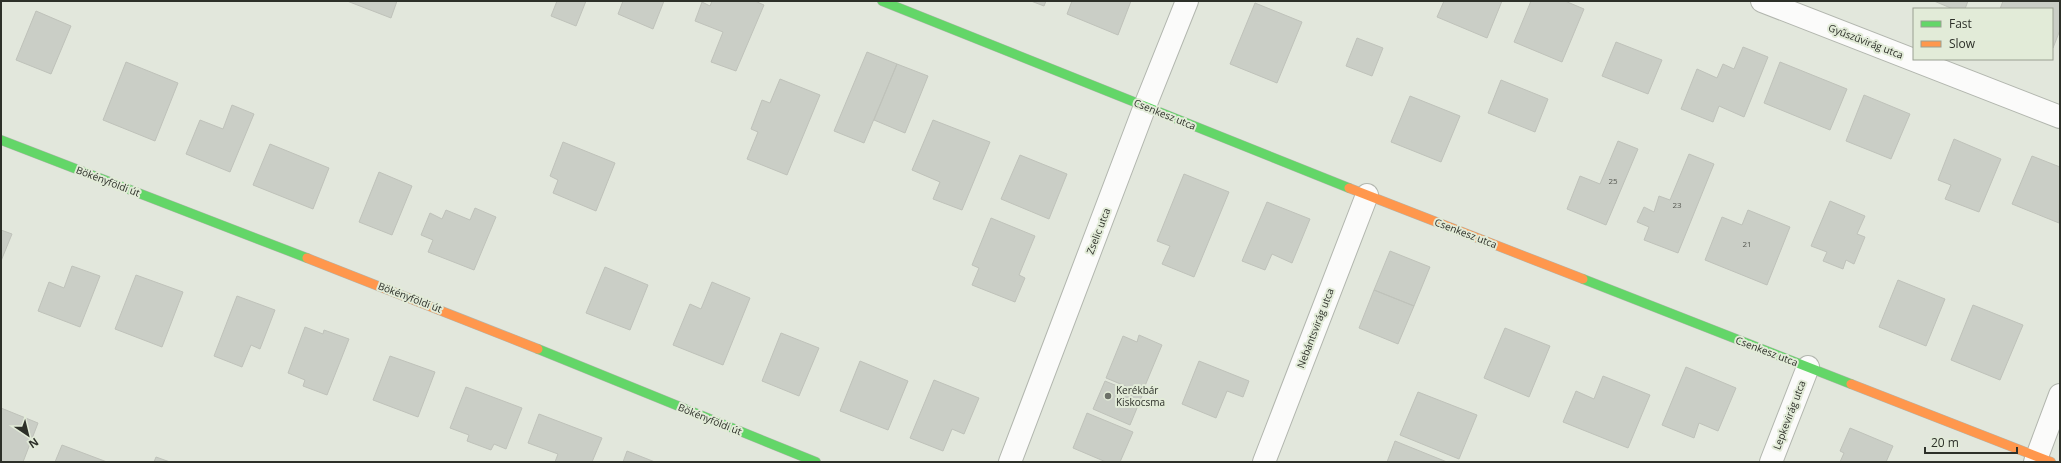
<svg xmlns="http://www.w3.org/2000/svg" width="2061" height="463" viewBox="0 0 2061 463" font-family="'Open Sans',sans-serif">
<rect width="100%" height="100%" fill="#e2e7dc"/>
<path fill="#cacec6" stroke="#bfc2ba" d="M347,1H397L391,18Z
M557,1H586L576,26L551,16Z
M623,1H664L653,29L618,14Z
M712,1H755L764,5L736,71L711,62L723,32L695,21L702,2L710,6Z
M1031,1H1046L1044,6Z
M1072,1H1131L1118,35L1067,14Z
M1444,1H1502L1487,38L1437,17Z
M1531,1H1565L1584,9L1562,62L1514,42Z
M1934,1H1968L1965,9H1953Z
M2003,1H2060V30L2053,48L2052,9H2000Z
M1255,3L1302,22L1277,83L1230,64Z
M36,11L71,26L51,74L16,60Z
M1357,38L1383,48L1372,76L1346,66Z
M1616,42L1662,60L1648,94L1602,76Z
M1743,47L1768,57L1744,117L1719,106L1713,122L1681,109L1697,69L1717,78L1723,64L1734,69Z
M867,52L897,64L864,143L834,131Z
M126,62L178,83L155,141L103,120Z
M1780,62L1847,89L1830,130L1764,103Z
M897,64L928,76L905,133L874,120Z
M780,79L820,95L787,175L747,159L758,132L751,129L762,100L770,103Z
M1501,80L1548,99L1535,132L1488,113Z
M1864,95L1910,114L1891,159L1846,141Z
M1410,96L1460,116L1441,162L1391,142Z
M232,105L254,114L230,172L186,154L200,120L223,129Z
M933,120L990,142L962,210L933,199L940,182L912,170Z
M1954,139L2001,159L1979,212L1945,199L1951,185L1938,180Z
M1618,141L1638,149L1606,225L1567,209L1580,176L1600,184Z
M563,142L615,163L596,211L553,193L558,180L550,176Z
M270,144L329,168L313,209L253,185Z
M1689,154L1714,164L1678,253L1644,240L1649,227L1637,222L1644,207L1654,212L1659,196L1670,200Z
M1020,155L1067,174L1049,219L1001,199Z
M2032,156L2060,167L2059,223L2012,204Z
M379,172L412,186L392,235L359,222Z
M1184,174L1229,192L1194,277L1162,264L1170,246L1157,241Z
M1830,201L1865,216L1857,234L1865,237L1854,264L1846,260L1843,269L1823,261L1827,252L1811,246Z
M1267,202L1310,219L1292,263L1272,254L1265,270L1242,261Z
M475,208L496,217L474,270L428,252L433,240L421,235L430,213L442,219L446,210L470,220Z
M1748,210L1790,227L1767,285L1705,260L1722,217L1742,225Z
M991,218L1035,236L1019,275L1025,278L1015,302L972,285L979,268L972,265Z
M1,230L12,234L1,261Z
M1390,251L1430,267L1414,306L1374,290Z
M72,266L100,276L80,327L38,311L49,282L64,288Z
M605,267L648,285L630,330L586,313Z
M136,275L183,292L162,347L115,329Z
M1898,280L1945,299L1926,346L1879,327Z
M712,282L750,298L723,365L673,345L690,304L701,309Z
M1374,290L1414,306L1398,344L1359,328Z
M237,296L275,310L260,349L251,345L242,367L214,356Z
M1973,305L2023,325L2000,380L1951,360Z
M305,327L323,334L324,330L349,339L327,395L303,386L305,380L288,373Z
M1505,328L1550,346L1529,397L1484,378Z
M781,333L819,348L799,396L762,381Z
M1139,335L1162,345L1142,393L1106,378L1123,336L1137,342Z
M390,356L435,372L418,417L373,400Z
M860,361L908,381L888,430L840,411Z
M1199,361L1249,381L1243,397L1227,391L1216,418L1182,404Z
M1686,367L1736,388L1718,431L1699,423L1694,438L1662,425Z
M1603,376L1650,395L1628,448L1563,422L1576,391L1594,399Z
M934,380L979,398L964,434L952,429L943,451L910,438Z
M1105,381L1142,396L1130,425L1093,409Z
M466,387L522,408L506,449L494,444L491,450L467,441L469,435L450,428Z
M1418,392L1477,415L1459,459L1400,435Z
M1,408L38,423L23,462H1Z
M1087,413L1133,432L1120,462H1106L1073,448Z
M539,414L602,438L592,462H555L558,454L528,443Z
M1850,428L1893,446L1886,462H1840L1844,453L1840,451Z
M1395,441L1447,462H1387Z
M62,445L107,462H55Z
M627,451L655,462H623Z
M156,457L170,462H154Z"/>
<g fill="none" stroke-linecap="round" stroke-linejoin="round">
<defs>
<path id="street" d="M1762,1L2060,117
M1010,462L1145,106L1187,1
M1264,462L1367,195
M1771,462L1808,367
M2035,462L2060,395"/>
<path id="fast" d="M882,1L1349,188
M1,140L307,258
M1583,279L1851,384
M538,349L816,462"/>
<path id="slow" d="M1349,188L1583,279
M307,258L538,349
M1851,384L2051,462"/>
</defs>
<use href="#street" stroke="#b2b6ae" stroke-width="24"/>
<use href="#fast" stroke="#b2b6ae" stroke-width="10"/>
<use href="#slow" stroke="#b2b6ae" stroke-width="10"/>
<use href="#street" stroke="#fbfbfa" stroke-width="22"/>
<use href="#fast" stroke="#63d668" stroke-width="9"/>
<use href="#slow" stroke="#ff974d" stroke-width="9"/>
</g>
<circle fill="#6c7068" stroke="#e2ebd8" stroke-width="1.5" cx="1108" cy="396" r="4"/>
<g text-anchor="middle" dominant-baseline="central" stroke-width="4" stroke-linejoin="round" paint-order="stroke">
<g font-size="8" fill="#565952">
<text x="1613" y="180">25</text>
<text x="1677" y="204">23</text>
<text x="1747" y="243">21</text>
</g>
<g font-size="10" fill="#2d3029" stroke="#e2ebd8">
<text transform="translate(1866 41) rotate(21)">Gyűszűvirág utca</text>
<text transform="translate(1165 114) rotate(22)">Csenkesz utca</text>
<text transform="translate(108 181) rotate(21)">Bökényföldi út</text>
<text transform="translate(1098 231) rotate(-69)">Zselic utca</text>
<text transform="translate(1466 233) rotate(21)">Csenkesz utca</text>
<text transform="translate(410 297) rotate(21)">Bökényföldi út</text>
<text transform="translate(1315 328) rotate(-69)">Nebántsvirág utca</text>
<text transform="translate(1767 351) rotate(21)">Csenkesz utca</text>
<text transform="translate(1789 415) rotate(-69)">Lepkevirág utca</text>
<text transform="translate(710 419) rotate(22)">Bökényföldi út</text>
</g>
<g font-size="10" fill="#2d3029" stroke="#e2ebd8" text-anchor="start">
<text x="1116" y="390">Kerékbár<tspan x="1116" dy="12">Kiskocsma</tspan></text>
</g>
</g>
<rect width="2061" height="463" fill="none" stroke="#2d3029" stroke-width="4"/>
<rect x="1913" y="8" width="140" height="52" fill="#e2ebd8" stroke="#9aa092"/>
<rect x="1921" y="21" width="20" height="6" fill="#63d668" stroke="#9aa092"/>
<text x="1949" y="28" font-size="12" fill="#2d3029">Fast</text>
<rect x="1921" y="41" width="20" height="6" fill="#ff974d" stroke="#9aa092"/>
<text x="1949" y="48" font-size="12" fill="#2d3029">Slow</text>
<g transform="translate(28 435) rotate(145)" stroke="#e2ebd8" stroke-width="3" paint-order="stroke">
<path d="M0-3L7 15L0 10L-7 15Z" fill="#2d3029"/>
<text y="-6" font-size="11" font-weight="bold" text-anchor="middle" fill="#2d3029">N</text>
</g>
<path d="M1925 447v6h92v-6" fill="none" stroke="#2d3029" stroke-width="2"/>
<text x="1931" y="447" font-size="12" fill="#2d3029" stroke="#e2ebd8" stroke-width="3" paint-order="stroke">20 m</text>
</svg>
